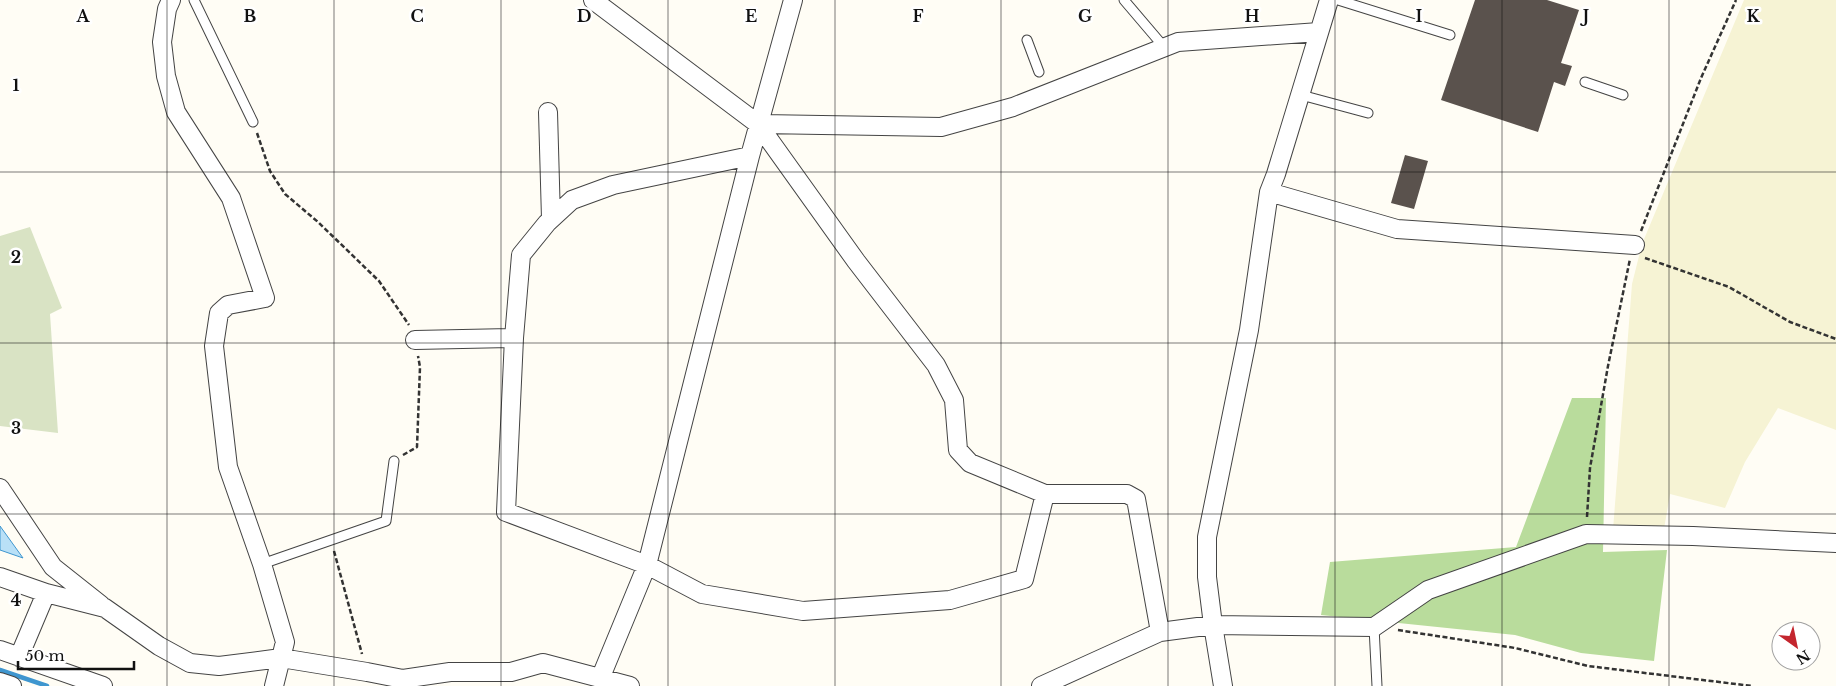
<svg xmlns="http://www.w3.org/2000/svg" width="1836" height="686" viewBox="0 0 1836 686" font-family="'Libre Baskerville',serif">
<rect width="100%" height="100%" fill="#fffdf5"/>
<path fill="#f6f3d4" d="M1744,0H1836V430L1778,408L1745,462L1725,508L1670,494L1664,529L1613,530L1632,284L1642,244Z"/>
<path fill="#b9dc9c" d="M1572,398H1606L1603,552L1667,550L1654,661L1581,653L1515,635L1321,615L1330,562L1516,547Z"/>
<path fill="#d9e3c4" d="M30,227L62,308L50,314L58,433L0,426V236Z"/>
<path fill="#b9e0f7" stroke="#3f96cf" d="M0,526L23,558L0,550Z"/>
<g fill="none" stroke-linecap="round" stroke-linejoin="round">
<path stroke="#3f96cf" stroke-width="4.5" d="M0,670L47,686"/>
</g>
<path fill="#5a524d" d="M1475,0H1547L1579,10L1561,63L1572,66L1565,86L1554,82L1538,132L1441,100Z
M1405,155L1428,161L1414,209L1391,203Z"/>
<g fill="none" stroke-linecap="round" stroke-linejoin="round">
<defs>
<path id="lane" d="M194,0L253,122
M1124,0L1164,47
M1338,0L1450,35
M1027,40L1039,72
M1585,82L1623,95
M1301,95L1368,113
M262,564L386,521L394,461
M1374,627L1377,686"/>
<path id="street" d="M171,0L167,9L162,42L166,76L176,112L231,198L265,298L228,305L219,313L214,346L228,467L262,564L285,642L274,686
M593,0L758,124L856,261L936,365L954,400L958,450L970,463L1045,494H1127L1136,499L1160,632
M548,112L551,219
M758,124L941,127L1013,107L1178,42L1319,32
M1269,192L1397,229L1635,245
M514,338L506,512L647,565L702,594L803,611L950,600L1024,579L1045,494
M415,340L514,338L521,255L547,223L572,200L613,185L750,156
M0,488L53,567L101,605
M0,577L46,593L105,608L159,646L190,663L219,666L281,658L367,672L403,679L450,672H511L543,663L630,686
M0,650L103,686
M19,657L46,593
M600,679L647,565L750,156L793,0
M0,682L12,686
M1041,686L1160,632L1213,625L1374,627L1428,590L1586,534L1693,536L1836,543
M1223,686L1213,625L1207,577V537L1249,330L1269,192L1276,174L1329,0"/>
</defs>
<use href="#lane" stroke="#444" stroke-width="11"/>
<use href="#street" stroke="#444" stroke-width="20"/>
<path stroke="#333" stroke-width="2.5" stroke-dasharray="5 2.5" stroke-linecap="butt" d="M257,133L270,171L285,194L318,222L379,281L409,325
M1641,231L1701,78L1736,0
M1645,258L1729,287L1790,322L1836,339
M403,455L417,447L420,367L418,356
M1587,517L1590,468L1608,366L1630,259
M334,551L362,654
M1398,630L1515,648L1588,666L1752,686"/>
<use href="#lane" stroke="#fff" stroke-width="9"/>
<use href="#street" stroke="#fff" stroke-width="18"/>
</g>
<path fill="none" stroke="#111" stroke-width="1" stroke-opacity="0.55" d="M167,0V686M334,0V686M501,0V686M668,0V686M835,0V686M1001,0V686M1168,0V686M1335,0V686M1502,0V686M1669,0V686M0,172H1836M0,343H1836M0,514H1836"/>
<g font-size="16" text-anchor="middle" font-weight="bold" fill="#111" stroke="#fff" stroke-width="5" stroke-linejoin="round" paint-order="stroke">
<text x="83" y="22">A</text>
<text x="250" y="22">B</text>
<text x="417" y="22">C</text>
<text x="584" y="22">D</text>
<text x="751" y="22">E</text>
<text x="918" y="22">F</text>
<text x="1085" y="22">G</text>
<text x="1252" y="22">H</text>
<text x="1419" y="22">I</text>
<text x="1586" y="22">J</text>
<text x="1753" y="22">K</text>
<text x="16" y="91">1</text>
<text x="16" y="263">2</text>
<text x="16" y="434">3</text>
<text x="16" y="606">4</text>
</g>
<g transform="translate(1796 646) rotate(147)"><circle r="24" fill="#ffffff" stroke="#a0a0a0"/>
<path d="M0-4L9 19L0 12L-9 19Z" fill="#c4262e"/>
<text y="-8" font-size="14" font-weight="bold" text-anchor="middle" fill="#111111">N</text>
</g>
<path d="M18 661v8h116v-8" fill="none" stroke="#111111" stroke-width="2.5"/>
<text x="25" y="661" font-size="15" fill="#111111" stroke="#ffffff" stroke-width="4" paint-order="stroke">50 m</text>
</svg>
